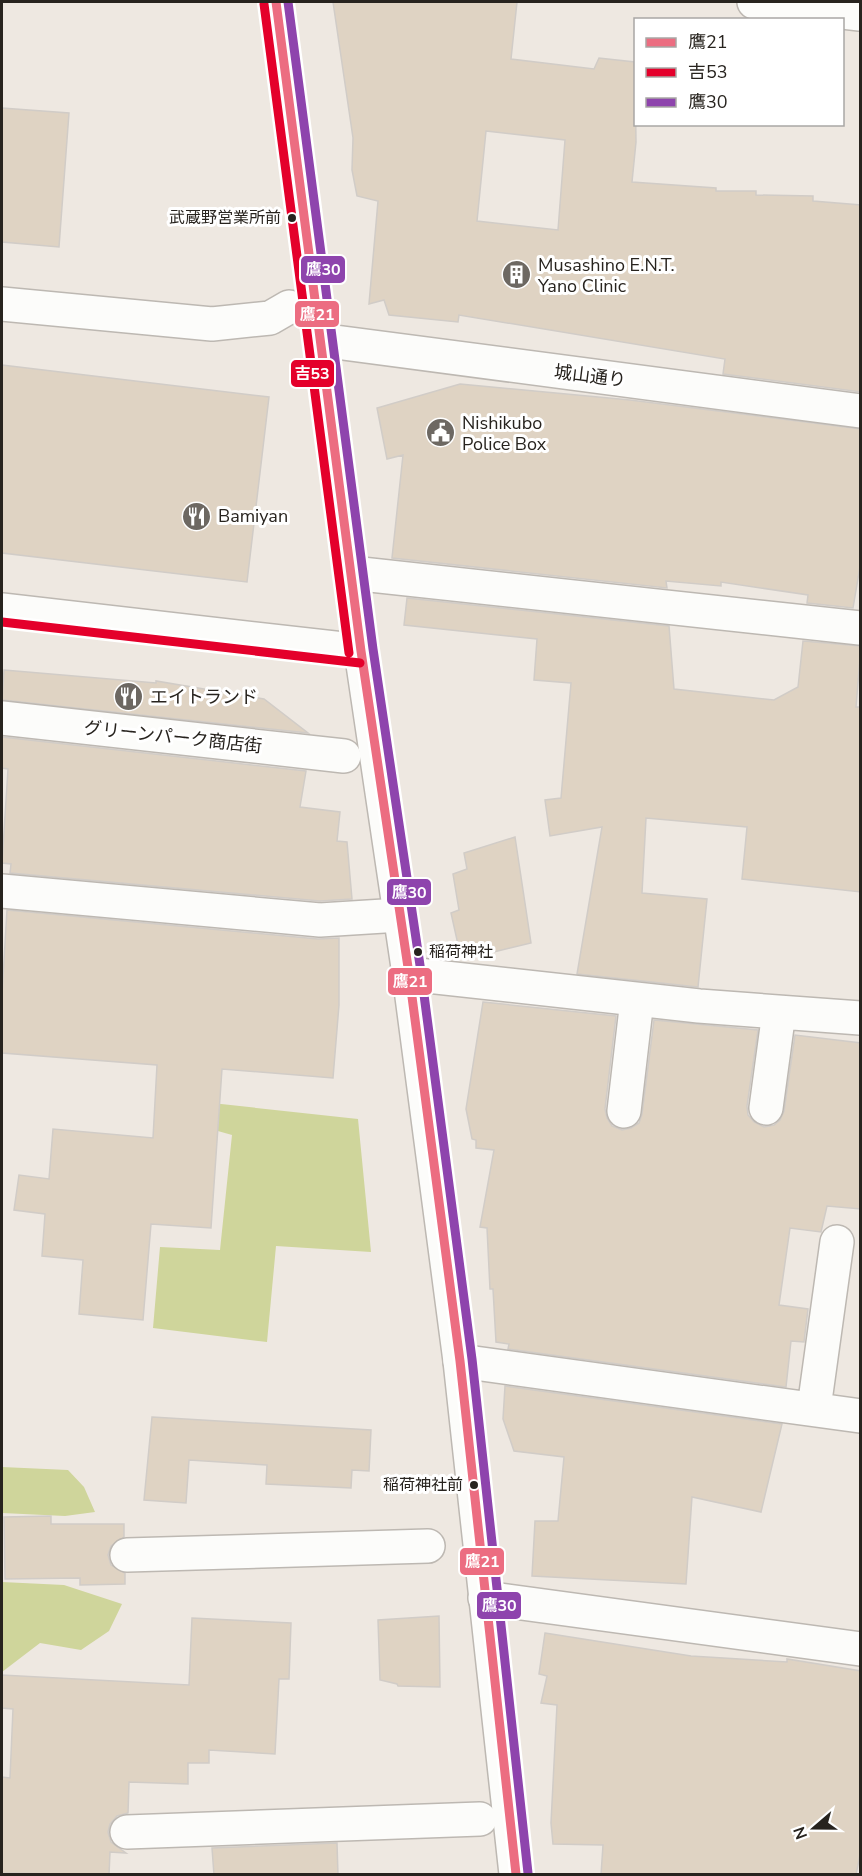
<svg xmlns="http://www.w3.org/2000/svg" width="862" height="1876" viewBox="0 0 862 1876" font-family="'Nunito Sans','Noto Sans JP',sans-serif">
<rect width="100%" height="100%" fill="#eee8e1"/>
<path fill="#cfd59b" d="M184,1100L358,1119L371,1252L276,1246L267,1342L153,1328L160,1247L220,1250L232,1135L186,1122Z
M2,1467L68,1470L84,1487L95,1512L65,1516L2,1513Z
M2,1582L64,1585L122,1604L109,1631L81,1650L40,1643L2,1672Z"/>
<path fill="#dfd3c3" stroke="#d1ccc7" stroke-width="1.5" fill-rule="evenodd" d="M333,2H517L511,59L594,69L599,58L635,62L636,142L632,182L716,188V191H756V195L813,196V201L861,205V392L723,374L725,359L459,315L458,322L389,315L384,300L369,304L378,201L357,196L352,170L353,138ZM486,131L565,140L558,230L477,221Z
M2,108L69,113L59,247L2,242Z
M2,365L269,397L247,582L2,553Z
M460,384L630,400L861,429V561L853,608L807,603L808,595L721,582V586L666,581L667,588L392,558L403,455L387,459L377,408Z
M407,598L669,626L674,689L774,700L798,687L803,641L861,646L856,707H861V892L742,879L747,827L646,818L642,893L707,899L698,987L577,974L602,827L550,836L545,800L561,798L571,683L534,680L537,639L404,625Z
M4,670L156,683V681L264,699L308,733L2,700Z
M2,737L306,771L300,807L340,812L337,841L347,842L352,899L320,901L10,873L11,864L2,863L8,769L2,768Z
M515,837L531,943L473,957L468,945L459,949L451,913L459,910L453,874L467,869L464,853Z
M7,910L318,939L339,938V1005L333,1078L222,1069L211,1228L151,1224L143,1320L79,1314L83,1260L42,1256L45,1214L14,1210L19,1175L49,1179L53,1129L153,1138L157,1065L2,1053V994Z
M483,1002L616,1016L605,1109L607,1118L612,1126L622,1130L631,1128L639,1123L642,1114L654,1020L758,1030L747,1106L748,1115L754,1122L764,1127L774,1125L780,1120L784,1111L795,1035L861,1043V1209L827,1206L821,1232L790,1228L779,1305L808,1309L804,1342L791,1341L786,1387L508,1349L509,1344L496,1342L493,1289H490L487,1228L480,1227L494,1150L476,1148V1140L472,1139L466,1109Z
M505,1386L782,1424L761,1512L692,1497L686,1584L532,1576L535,1521H558L564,1457L514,1451L503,1419Z
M152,1417L371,1430L369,1471L352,1470L351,1488L266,1484L267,1465L189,1460L186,1503L144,1500Z
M51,1516V1524H124V1537L111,1546L108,1555L111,1565L125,1573V1584L80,1585V1578L5,1579L4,1517Z
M439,1616L440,1687L398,1686L397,1684L380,1680L378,1620Z
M192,1618L291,1623L289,1679H279L275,1754L209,1750V1763H188V1784L129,1782L128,1813L117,1816L110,1824L108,1832L111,1842L126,1853L110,1852L109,1875L2,1873V1777L10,1778L13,1709L2,1708V1675L189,1685Z
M545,1633L691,1656L787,1662V1659L861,1671V1850L856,1875H601L603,1845L553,1844L551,1823L557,1705L541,1703L547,1676L539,1674Z
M337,1843L338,1875H214L212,1848Z"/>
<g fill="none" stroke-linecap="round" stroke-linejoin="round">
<defs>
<path id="minor" d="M754,2L860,14
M2,304L212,324L270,318L289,307
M320,340L860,411
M352,573L860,628
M2,610L361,651
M2,718L344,756
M2,891L320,920L400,915
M409,974L699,1006L860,1018
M766,1108L779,1012
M624,1111L637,1000
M460,1361L860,1416
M814,1408L837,1242
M127,1555L428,1546
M485,1598L860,1649
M127,1832L480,1819"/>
<path id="major" d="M276,2L361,651L409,974L460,1361L516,1874"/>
</defs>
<use href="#minor" stroke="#bdb8b2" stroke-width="36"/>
<use href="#major" stroke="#bdb8b2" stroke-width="36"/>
<use href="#minor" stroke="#fcfcfa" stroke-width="33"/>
<use href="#major" stroke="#fcfcfa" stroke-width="33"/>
<defs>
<path id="bus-1" d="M276,2L361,651L409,974L460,1361L516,1874"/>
<path id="bus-2" d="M264,4L349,653
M2,622L360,663"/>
<path id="bus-3" d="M288,2L373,649L421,972L472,1359L528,1873"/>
</defs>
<use href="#bus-1" stroke="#fff" stroke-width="14"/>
<use href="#bus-2" stroke="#fff" stroke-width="14"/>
<use href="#bus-3" stroke="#fff" stroke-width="14"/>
<use href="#bus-1" stroke="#ec6d81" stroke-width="9"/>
<use href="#bus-2" stroke="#e4002b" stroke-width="9"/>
<use href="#bus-3" stroke="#8e44ad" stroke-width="9"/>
</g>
<defs>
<symbol id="building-disc" viewBox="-11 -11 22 22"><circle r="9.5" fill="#6d6862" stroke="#fff"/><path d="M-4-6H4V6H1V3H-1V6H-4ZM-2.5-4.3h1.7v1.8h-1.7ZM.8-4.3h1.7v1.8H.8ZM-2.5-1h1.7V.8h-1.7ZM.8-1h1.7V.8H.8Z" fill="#fff"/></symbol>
<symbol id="civic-disc" viewBox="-11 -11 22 22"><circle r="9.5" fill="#6d6862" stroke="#fff"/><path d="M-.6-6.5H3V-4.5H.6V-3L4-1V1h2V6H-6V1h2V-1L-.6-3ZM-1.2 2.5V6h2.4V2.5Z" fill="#fff"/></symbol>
<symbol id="restaurant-disc" viewBox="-11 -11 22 22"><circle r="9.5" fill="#6d6862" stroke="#fff"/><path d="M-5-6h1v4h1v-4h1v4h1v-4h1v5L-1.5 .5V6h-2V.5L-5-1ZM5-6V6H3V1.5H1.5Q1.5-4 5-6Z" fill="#fff"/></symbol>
</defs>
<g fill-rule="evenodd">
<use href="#building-disc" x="500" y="258" width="33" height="33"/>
<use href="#civic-disc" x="424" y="416" width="33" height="33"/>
<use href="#restaurant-disc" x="180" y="500" width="33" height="33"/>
<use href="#restaurant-disc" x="112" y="680" width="33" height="33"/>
</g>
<g fill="#27231e" stroke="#fff" stroke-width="2">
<circle cx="292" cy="218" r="5"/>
<circle cx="418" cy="952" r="5"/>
<circle cx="474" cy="1485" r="5"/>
</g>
<g text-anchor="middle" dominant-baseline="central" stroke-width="6" stroke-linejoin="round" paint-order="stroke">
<g font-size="16" fill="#27231e" stroke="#fff" text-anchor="end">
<text x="281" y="218">武蔵野営業所前</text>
<text x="429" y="952" text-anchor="start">稲荷神社</text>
<text x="463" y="1485">稲荷神社前</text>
</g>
<g font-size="18" fill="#27231e" stroke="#fff" text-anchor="start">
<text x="538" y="265">Musashino E.N.T.<tspan x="538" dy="21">Yano Clinic</tspan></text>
<text x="462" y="423">Nishikubo<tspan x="462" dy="21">Police Box</tspan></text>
<text x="218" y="516">Bamiyan</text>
<text x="150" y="697">エイトランド</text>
</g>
<g font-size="18" fill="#27231e" stroke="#fff">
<text transform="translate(590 376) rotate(7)">城山通り</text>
<text transform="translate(173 737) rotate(6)">グリーンパーク商店街</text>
</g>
</g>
<g stroke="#fff" stroke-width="2">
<rect x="300" y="255" width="46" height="29" rx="6" fill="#8e44ad"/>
<rect x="294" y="300" width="46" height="28" rx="6" fill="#ec6d81"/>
<rect x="290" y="359" width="45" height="29" rx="6" fill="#e4002b"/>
<rect x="386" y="878" width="46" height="28" rx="6" fill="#8e44ad"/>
<rect x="387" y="967" width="46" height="29" rx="6" fill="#ec6d81"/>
<rect x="459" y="1547" width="46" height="29" rx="6" fill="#ec6d81"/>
<rect x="476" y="1591" width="46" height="29" rx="6" fill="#8e44ad"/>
</g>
<g font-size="16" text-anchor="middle" font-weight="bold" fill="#fff">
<text x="323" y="275">鷹30</text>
<text x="317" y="320">鷹21</text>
<text x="312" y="379">吉53</text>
<text x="409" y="898">鷹30</text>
<text x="410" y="987">鷹21</text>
<text x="482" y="1567">鷹21</text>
<text x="499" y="1611">鷹30</text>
</g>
<rect width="862" height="1876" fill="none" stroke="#27231e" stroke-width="6"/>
<rect x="634" y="18" width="210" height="108" fill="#ffffff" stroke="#a9a7a5" stroke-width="1.5"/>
<rect x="646" y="38" width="30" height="9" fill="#ec6d81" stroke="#a9a7a5" stroke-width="1.5"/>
<text x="688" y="48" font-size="18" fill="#27231e">鷹21</text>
<rect x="646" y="68" width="30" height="9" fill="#e4002b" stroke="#a9a7a5" stroke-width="1.5"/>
<text x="688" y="78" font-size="18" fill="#27231e">吉53</text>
<rect x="646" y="98" width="30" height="9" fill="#8e44ad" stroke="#a9a7a5" stroke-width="1.5"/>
<text x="688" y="108" font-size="18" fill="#27231e">鷹30</text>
<g transform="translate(814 1828) rotate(250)" stroke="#ffffff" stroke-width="4.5" paint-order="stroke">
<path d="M0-4.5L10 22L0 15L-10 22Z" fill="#27231e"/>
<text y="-9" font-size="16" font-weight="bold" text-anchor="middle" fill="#27231e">N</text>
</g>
</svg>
